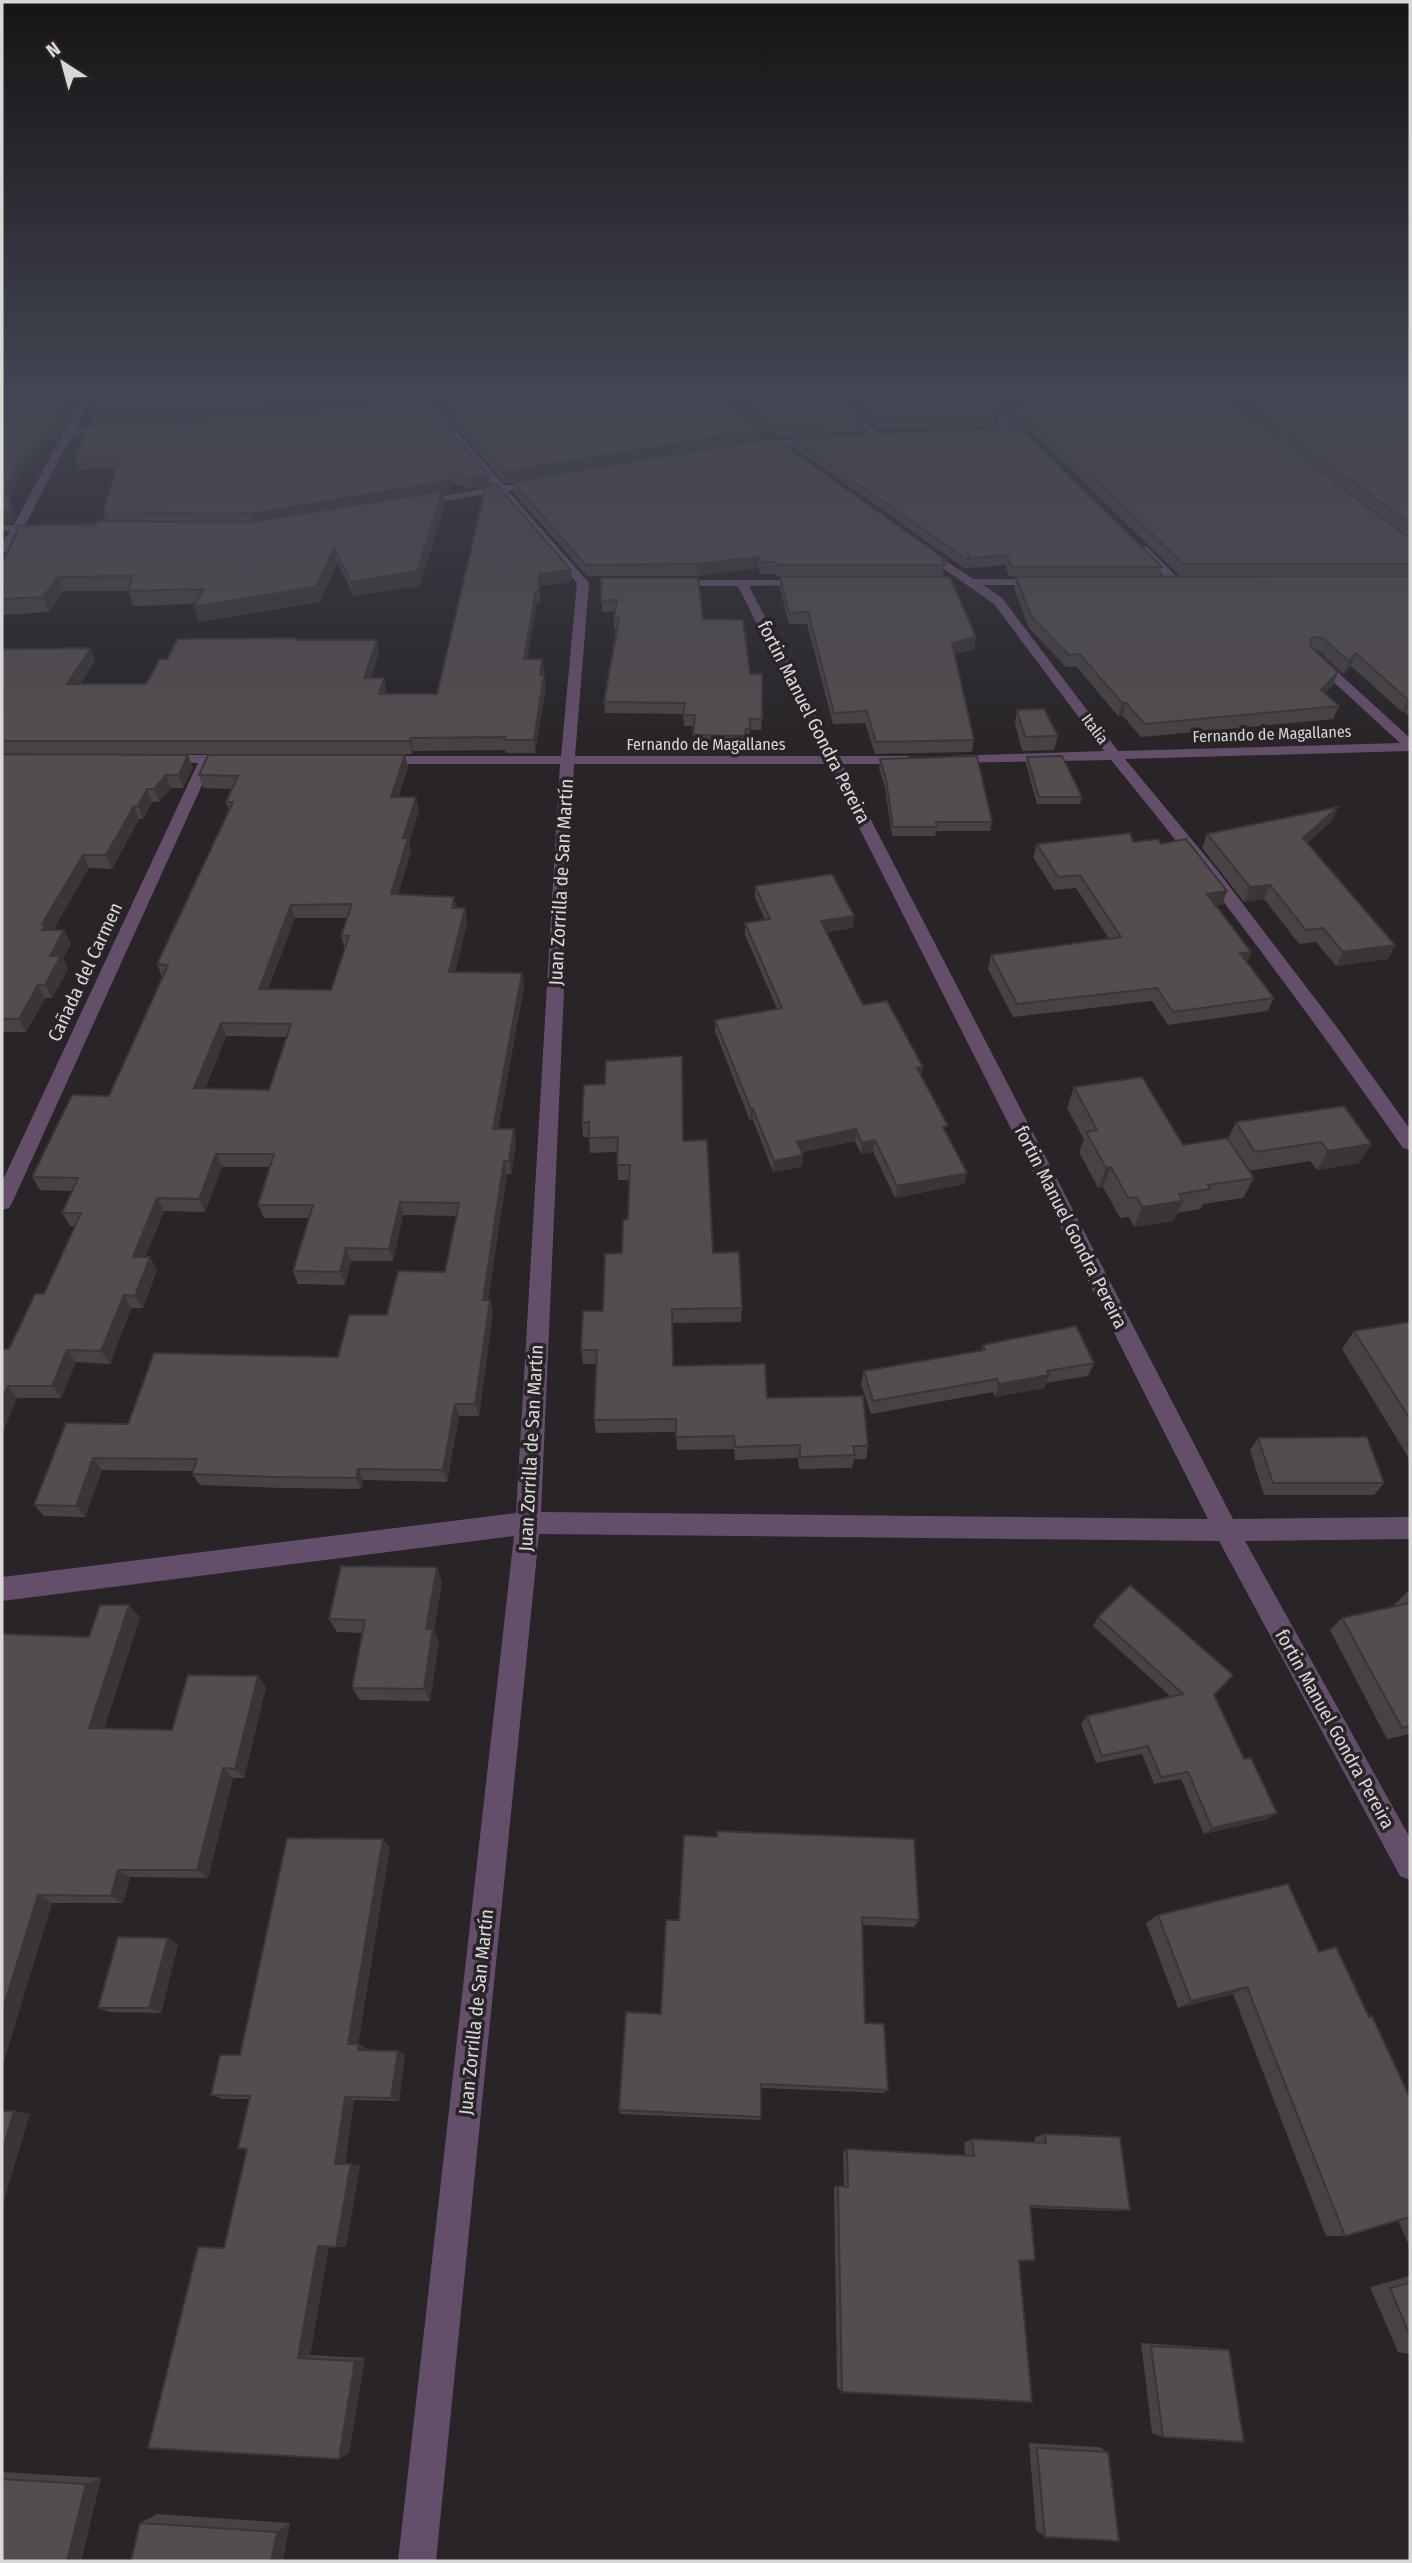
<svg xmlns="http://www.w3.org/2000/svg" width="1412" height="2563" viewBox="0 0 1412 2563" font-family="'Fira Sans Condensed',sans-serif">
<rect width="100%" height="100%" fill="#282427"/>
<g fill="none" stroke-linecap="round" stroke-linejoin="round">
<path fill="#644f6b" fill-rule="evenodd" d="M85,392H94L75,429L113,427L118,430L113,433L72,435L25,525H46L51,528L46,531H21L6,552L2,553V543L10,531H2V525H14Z
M413,392H422L504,485H515V489L508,491L589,583L575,756H823L738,586H670L664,583L670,580H813L815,582L809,585L749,586L837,756H908L915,760L908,764H842L1233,1519L1410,1517V1539L1245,1541L1410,1838V1880L1400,1876L1219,1541L539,1534L436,2561H398L514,1536L2,1601V1577L516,1513L560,764H380L373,760L380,756H561L577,583L499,492L411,506L410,504L415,501L494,487ZM574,764H827L1208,1519L541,1512Z
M829,392H838L877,433V437H871Z
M1037,402L1045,404L1008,417L1009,431L1001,433L997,418L1002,413Z
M818,435L821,436V440L753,450L748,447Z
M921,545L973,579L1047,580V584L1043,585H983L1002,598L1118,751L1400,743L1312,662V656H1320L1410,738V751L1125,759L1217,870L1339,1030L1410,1129V1150L1403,1148C1310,1015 1214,885 1111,760L946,763L944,760L951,756L1104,751L994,604L917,550L915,548Z
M1139,547H1147L1180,580V584H1172L1139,551Z
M163,755H232L239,759L232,763H212L12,1203L9,1208L2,1210V1182L198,763L158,762L156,759Z"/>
</g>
<path fill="#474244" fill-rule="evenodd" d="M425,392H710L760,439L505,483L436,404L434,394H427Z
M715,392H836L863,421L862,432L778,437Z
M842,392H1216L1337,483L1218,392H1410V717L1405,712H1402L1351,666L1343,674L1318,650H1313L1338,672L1333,685L1325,693L1339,706L1333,719L1141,737L1123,716H1118L1077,667H1066L1029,628L1014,589L1016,577L1070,576H1009L1005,565L970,568L968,565V568H964L792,446V438L1162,567L1160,576H1180L1031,431L1011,427L1012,408L1046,398L1001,410L997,414L996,426L879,430Z
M413,396L274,416L95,425L91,415Z
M87,426L488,475L489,485L471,488L451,483L448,492L443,493L445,505L419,586L354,596L337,562L320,602L199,622L194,607L196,604L133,606L128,591H64L49,612L2,615V564L106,521L103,512L117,468L79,470L75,460Z
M513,482L945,559L943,576H776V574H761L758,568L697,576H587L514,493Z
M486,486L571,570L572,582L540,586V602H537L527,659L544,671L543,675L546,688L535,753H506L505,750L413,751L412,754H60L188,755L193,768L183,788H171L159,802H152L143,819H139L112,869L89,868L53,930H64L71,944L63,958L68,969L52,998H45L26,1032H2V649L95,661L80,684H146L167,659L296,638L297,640L379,652L371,678H384L386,691L385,694H437Z
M780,577L976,637L974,649L954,654L974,740L972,752L875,754L865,723L833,724L807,624H789L780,589Z
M601,578L703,619L750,674L762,719L761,730H750L749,741H745V747L693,746L694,726H684L683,714L605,713L604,702L617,629H614V618L615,611L602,612Z
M1017,710L1058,736L1054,750L1022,751L1015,723Z
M405,755L408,768L398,797L419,810L409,842L411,851L398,894L454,897L457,908H465L467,922L455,972L522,973L524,986L498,1129L516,1143L511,1174H507L488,1300H490L493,1312L479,1416H459L447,1482L363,1480L361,1489L281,1488L200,1485L192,1474L193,1471L102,1470L85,1517L44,1516L34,1505L128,1424L338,1357L387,1315L445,1272L456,1216L403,1215L393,1261H351L345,1285L298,1284L293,1271L309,1218H264L258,1205L270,1167H222L205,1212L164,1211L145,1257L157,1270L143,1308H131L110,1364L76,1362L61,1398H17L2,1434L9,1349L44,1294L76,1226H70L62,1213L72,1191L40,1190L32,1177L109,1096L162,977L157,964L229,811L226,802L232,789L203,788L199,775ZM295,918H348L341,936L345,949L331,990L268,989ZM226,1036L287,1037L269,1090L205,1089Z
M1027,757L1082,797L1080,804H1037L1026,764Z
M880,759L992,822L990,831H936L935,836H892L885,788L879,768Z
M1332,821L1307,843L1395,945L1388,959L1336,966L1316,942L1299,944L1264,899L1244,902L1202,848L1207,834Z
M1133,842L1161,844L1227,891L1222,905H1216L1251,952L1247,962L1274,998L1268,1011L1168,1025L1152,1001L1013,1017L988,969L991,955L1109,939L1076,888L1054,890L1033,857L1037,844Z
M755,886L854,916L853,928L826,932L863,1005L921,1076L946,1133L967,1173L964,1184L895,1198L873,1152L861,1154L855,1141L802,1152L803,1155L802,1167L773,1172L753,1120L750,1121L715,1031V1020L777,1009L745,935V923L765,920L755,897Z
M605,1084L683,1141L713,1253L742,1308L741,1322L672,1323L673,1366L767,1398L868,1446L866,1459H854L852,1468L799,1469L798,1458L735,1460L734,1449L677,1450L676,1432L596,1433L594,1420L596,1364H583L581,1350L603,1311L622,1253L628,1219L629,1180H618L617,1152L590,1153L589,1137H583L582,1123Z
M1074,1087L1183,1145L1228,1139L1236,1122L1371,1144L1359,1163L1317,1170L1310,1161L1249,1171L1254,1178L1243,1198L1203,1204L1201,1209L1177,1213L1173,1221L1134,1227L1129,1217L1120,1218L1103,1187L1098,1188L1079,1152L1084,1139L1067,1108Z
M1410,1322V1460L1342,1349L1354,1331Z
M983,1345L1094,1363L1088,1376L1046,1383L1044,1388L995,1397L993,1392L871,1414L861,1384L864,1371L981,1351Z
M1258,1438L1384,1483L1374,1495H1264L1250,1450Z
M442,1581L434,1631L439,1642L430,1701L360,1700L352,1688L363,1633L337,1632L329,1619Z
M1407,1592H1410V1734L1387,1739L1330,1630L1342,1618L1395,1606L1394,1605Z
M140,1617L104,1729L172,1730L258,1676L266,1687L244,1778H233L208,1878L130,1877L123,1903H52L2,2067V1634L89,1637Z
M1098,1617L1214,1695L1268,1819L1204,1834L1181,1779L1154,1784L1142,1754L1096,1763L1081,1724L1087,1716L1171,1697L1093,1626Z
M684,1835L919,1920L914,1927L862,1925L865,2023L888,2090L883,2093L761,2088V2117L760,2120L621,2114L619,2110L661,2014L679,1920Z
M390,1848L358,2044L368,2049V2050L398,2051L405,2055L399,2101L354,2100L345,2164L360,2166L346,2247L329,2246L310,2355L365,2358L349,2453L339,2459L198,2247H225L247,2150L238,2148L249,2099H223L211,2095Z
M1158,1915L1319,1952L1369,2017L1409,2097H1410V2248L1398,2220L1345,2236H1326L1233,1994L1178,2008L1146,1923Z
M178,1944L161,2013L110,2012L98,2008Z
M1045,2134L1130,2210L1117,2211L1030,2208L1019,2261L842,2392L837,2387L834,2187L838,2186H844L843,2152L847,2149L965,2155L964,2143L972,2139L1035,2143V2137Z
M1410,2276V2354L1398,2352L1370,2287Z
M1141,2343L1217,2348L1229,2350L1163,2437L1152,2433Z
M1029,2443L1099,2447L1108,2452L1045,2537L1036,2530Z
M2,2472L101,2478L81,2561H2Z
M157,2514L290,2523L283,2561H131L140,2523Z"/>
<path fill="#3a3637" d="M73,392H82L64,427L25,467L9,501L5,490L20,456Z
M366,392H412L413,396L274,416L271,406Z
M1030,392H1047L1046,398L1001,410L995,416L997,405L1003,400Z
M761,429L760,439L505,483L504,472Z
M450,472L451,483L448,492L443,493L445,505L419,586L354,596L351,582L417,571L253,525L250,514Z
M488,475L489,485L471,488L470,478Z
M11,505L16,516L12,522L2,525V512Z
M334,548L337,562L320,602L199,622L194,607Z
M758,557V568L697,576V564Z
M571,570L572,582L540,586V602L539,574Z
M58,577L64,591L49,612L43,597Z
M536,590L537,602L525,671L524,659Z
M976,637L974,649L950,655L952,643Z
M377,640L379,652L366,691L364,678Z
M91,648L95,661L72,696L67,684Z
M1356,653L1351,666L1343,674L1349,661Z
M542,659L544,671L542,688L540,675Z
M1338,672L1333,685L1316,703L1321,690Z
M544,675L546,688L535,753L534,740Z
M384,678L386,691L381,707L379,694Z
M1410,699L1405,712H1402L1408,700Z
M1122,703H1126L1123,716H1118Z
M411,738L413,751L412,754L410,741Z
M188,755L193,768L183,788L179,775Z
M405,755L408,768L394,810L391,797Z
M166,775L171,788L159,802L154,789Z
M147,789L152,802L143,819L138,806Z
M416,797L419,810L409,842L411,851L394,907L391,894L403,838Z
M134,806L139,819L112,869L106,855Z
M1338,807L1332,821L1297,852L1303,838Z
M83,855L89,868L51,933L42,930V924Z
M1270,885L1264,899L1244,902L1250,887Z
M1227,891L1222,905L1202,907L1207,894Z
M454,897L457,910L452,908Z
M291,905L295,918L263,1002L259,989Z
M465,908L467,922L452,986L449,972Z
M854,916L853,928L820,933L821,921Z
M64,930L71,944L63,958L68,969L52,998L45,985L50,956Z
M1395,945L1388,959L1336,966L1343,952Z
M1251,952L1245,965L1240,953Z
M522,973L524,986L496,1142L493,1129Z
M38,985L45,998L26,1032L19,1019Z
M221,1023L226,1036L200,1102L194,1088Z
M923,1067L921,1078L917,1068Z
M751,1109H753V1120L750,1121Z
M514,1129L516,1143L511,1174L509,1161Z
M856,1129L855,1141L796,1153L797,1142Z
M875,1140L873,1152L861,1154L862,1143Z
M1371,1144L1359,1163L1317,1170L1328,1151Z
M216,1154L222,1167L205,1212L199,1199Z
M803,1155L802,1167L773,1172L774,1161Z
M504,1161L507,1174L486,1312L483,1300Z
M1111,1167L1103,1187L1098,1188L1106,1168Z
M967,1173L964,1184L895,1198L897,1186Z
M157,1198L164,1211L140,1270L133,1257Z
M1183,1201L1173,1221L1134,1227L1142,1207Z
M400,1202L403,1215L393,1261L389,1249Z
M346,1248L351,1261L345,1285L340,1272Z
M150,1257L157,1270L143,1308L135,1296Z
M124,1295L131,1308L110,1364L101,1351Z
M490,1300L493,1312L479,1416L475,1404Z
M67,1350L76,1362L61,1398L52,1386Z
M1049,1375L1044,1388L995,1397L999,1384Z
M8,1386L17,1398L2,1434V1399Z
M455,1404L459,1416L447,1482L443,1470Z
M93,1458L102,1470L85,1517L76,1506Z
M358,1469L363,1480L361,1489L356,1478Z
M437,1567L442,1581L434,1631L439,1642L430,1701L424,1689L426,1629Z
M129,1605L140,1617L101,1738L89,1728Z
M258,1676L266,1687L244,1778L235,1769Z
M223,1768L233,1778L208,1878L197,1870Z
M1277,1813L1268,1819L1204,1834L1212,1828Z
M383,1839L390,1848L357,2049L348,2044Z
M118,1870L130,1877L123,1903L111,1896Z
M38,1895L52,1903L2,2067V2012Z
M168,1938L178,1944L161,2013L149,2008Z
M1247,1987L1233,1994L1178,2008L1191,2001Z
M359,2044L368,2049L367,2054L358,2050Z
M398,2051L405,2055L399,2101L391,2098Z
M345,2097L354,2100L344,2166L335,2164Z
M14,2111L30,2114L2,2208V2152Z
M351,2164L360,2166L346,2247H336Z
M318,2246H329L310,2355L298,2358Z
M365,2358L349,2453L339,2459L355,2361Z
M101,2478L80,2561H67L86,2484Z
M290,2523L283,2561H271L277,2532Z"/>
<path fill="#534d4f" stroke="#3a3637" stroke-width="2" fill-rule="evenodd" d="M2,392H73L60,416L20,456L5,490L11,505L8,511L2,512Z
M99,392H366L271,406L91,415Z
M440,392H710L761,429L504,472L434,393Z
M730,392H836L863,421L778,426Z
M853,392H1030L1003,400L997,405L998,415L880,420Z
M1052,392H1216L1410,539V564H1183L1033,420L1012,416V408L1052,396Z
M1235,392H1410V524Z
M419,396L488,475L470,478L450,472L447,481L250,514L103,512L120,457L75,460L87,426L272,417Z
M1005,428L1023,431L1162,567H1011L1007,555L972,558L967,553L969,559H966L792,438Z
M774,438L945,559H942L945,565H777L776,562H762L758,557L697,564L586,565L513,482Z
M497,485L571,570L539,574V590H536L524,659H542L540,675H544L534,740H504L505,737L411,738L410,741H2V649L91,648L67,684H146L160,659H167L178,639L296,638L295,640H377L364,678H384L379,694H437L486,486Z
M442,491L417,571L351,582L334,548L316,587L194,607L204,589L128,591L132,576L58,577L43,597L2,599V564L19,526L96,524L98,521L250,522Z
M1410,576V699L1408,700L1356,653L1349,661L1323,638L1313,637L1310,640L1311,647L1338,672L1321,690L1339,706L1145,724L1126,703H1122L1080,654L1069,655L1031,616L1016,577Z
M780,577H950L976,637L952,643L974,740L876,742L867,711L834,713L808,612L789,613Z
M601,578H698L703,619L743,620L750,674H762V719H750V729H746L745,736L693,735L695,715H683L685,703L604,702L619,618H614L617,600L601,601Z
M1044,709L1058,736L1025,737L1017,710Z
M2,754L188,755L179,775H166L154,789H147L138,806H134L106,855H83L42,924H46L42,930H64L50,956H61L45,985H38L19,1019H2Z
M208,755H405L391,797H416L403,838H408L391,894L454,897L452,908H465L449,972L522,973L493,1129H514L509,1161H504L483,1300H490L475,1404H455L443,1470L358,1469L356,1478L274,1477L192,1474L197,1459L93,1458L76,1506L34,1505L66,1423L128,1424L154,1353L338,1357L349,1315H387L398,1271L445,1272L459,1203L400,1202L389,1249L346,1248L340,1272L293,1271L313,1205H258L274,1154H216L199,1199L157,1198L133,1257H150L135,1296L124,1295L101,1351L67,1350L52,1386H8L2,1399V1349H9L35,1294H44L81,1213H62L78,1178L32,1177L72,1095L109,1096L168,965L157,964L233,802H226L238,776L199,775ZM352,904L341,936H349L331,990L259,989L291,905ZM221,1023L291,1024L269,1090L194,1088Z
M977,756L992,822H936L937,827H893L886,779L880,759Z
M1062,756L1082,797H1039L1027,757Z
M1338,807L1303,838L1395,945L1343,952L1323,928L1306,930L1270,885L1250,887L1207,834Z
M1130,833L1133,842L1158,839L1161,844L1186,839L1227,891L1207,894L1251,952L1240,953L1274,998L1173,1012L1157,988L1017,1004L991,955L1121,937L1080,875L1058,877L1037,844Z
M832,874L854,916L821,921L863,1005L887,1001L923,1067L917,1068L948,1126L943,1127L967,1173L897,1186L875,1140L862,1143L856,1129L797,1142L803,1155L774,1161L753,1109H751L715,1020L782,1008L745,923L770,919L755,886Z
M682,1056L683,1141L707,1140L713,1253L739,1252L742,1308L672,1309L673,1366L765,1364L767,1398L863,1396L868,1446H853L855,1455L800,1457V1445L735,1447L734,1436L676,1437V1419L594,1420L597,1350H581L583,1311H603L605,1254L622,1253L623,1220L628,1219L630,1165H617L618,1137L589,1138V1122L582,1123L584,1085L605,1084L606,1061Z
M1142,1077L1183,1145L1227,1138L1254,1178L1208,1185L1210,1189L1179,1194L1183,1201L1142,1207L1137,1197L1128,1198L1111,1167L1106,1168L1086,1132L1097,1130L1074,1087Z
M1344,1106L1371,1144L1328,1151L1321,1142L1255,1152L1236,1122Z
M1410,1322V1419L1354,1331Z
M1076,1326L1094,1363L1047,1371L1049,1375L999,1384L997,1379L873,1401L864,1371L985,1350L983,1345Z
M1367,1437L1384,1483H1273L1258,1438Z
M341,1566L437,1567L426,1629H433L424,1689L352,1688L365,1620L329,1619Z
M1130,1585L1233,1675L1214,1695L1244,1759L1251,1758L1277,1813L1212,1828L1188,1772L1161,1777L1148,1746L1102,1756L1087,1716L1183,1694L1098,1617Z
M1410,1603V1726L1402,1728L1342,1618Z
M100,1605H129L89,1728L172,1730L188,1675L258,1676L235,1769L223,1768L197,1870H118L111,1896L38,1895L2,2012V1634L89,1637Z
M717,1831L914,1839L919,1920L862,1917L865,2023L884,2024L888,2090L761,2084V2117L619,2110L626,2012L661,2014L666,1920H679L684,1835L717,1837Z
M287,1838L383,1839L348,2044H359L358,2050L398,2051L391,2098L345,2097L335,2164H351L336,2247L318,2246L298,2358L355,2361L339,2459L148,2448L198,2247L224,2248L247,2149L238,2148L250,2096L211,2095L220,2055H240Z
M1288,1884L1319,1952L1336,1947L1369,2017L1372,2016L1410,2098V2217L1345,2236L1247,1987L1191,2001L1158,1915Z
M118,1937L168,1938L149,2008H98Z
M2,2111H14L2,2152Z
M1045,2134L1120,2137L1130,2210L1030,2206L1035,2260L1019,2261L1032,2402L842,2392L838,2186L848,2187L847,2149L974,2156L972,2139L1046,2143Z
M1410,2283V2336L1390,2288Z
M1151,2346L1229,2350L1244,2442L1163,2437Z
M1037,2448L1108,2452L1119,2541L1045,2537Z
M2,2479L86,2484L67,2561H2Z
M140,2523L277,2532L271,2561H131Z"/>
<linearGradient id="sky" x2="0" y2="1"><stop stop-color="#161415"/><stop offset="0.52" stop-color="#424552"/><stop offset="1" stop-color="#424552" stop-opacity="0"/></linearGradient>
<rect width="1412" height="751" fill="url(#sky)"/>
<g text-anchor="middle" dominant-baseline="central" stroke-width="7" stroke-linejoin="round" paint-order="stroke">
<g font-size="16" fill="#dad7d9" stroke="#282427">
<text transform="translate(1095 729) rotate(53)">Italia</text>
<text transform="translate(1272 734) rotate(-2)">Fernando de Magallanes</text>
<text x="706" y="744">Fernando de Magallanes</text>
</g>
<g font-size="19" fill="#dad7d9" stroke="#282427">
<text transform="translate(814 722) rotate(63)">fortin Manuel Gondra Pereira</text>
<text transform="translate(561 882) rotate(-87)">Juan Zorrilla de San Martín</text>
<text transform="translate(85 972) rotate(-65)">Cañada del Carmen</text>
<text transform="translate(1071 1227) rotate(63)">fortin Manuel Gondra Pereira</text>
<text transform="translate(531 1448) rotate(-87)">Juan Zorrilla de San Martín</text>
<text transform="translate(1335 1729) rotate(61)">fortin Manuel Gondra Pereira</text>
<text transform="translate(476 2012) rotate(-84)">Juan Zorrilla de San Martín</text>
</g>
</g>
<rect width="1412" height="2563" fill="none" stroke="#dad7d9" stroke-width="7"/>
<g transform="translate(63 63) rotate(324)" stroke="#282427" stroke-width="5" paint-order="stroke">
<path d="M0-5L12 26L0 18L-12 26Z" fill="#dad7d9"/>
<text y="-10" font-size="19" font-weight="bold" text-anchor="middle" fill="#dad7d9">N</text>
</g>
</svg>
